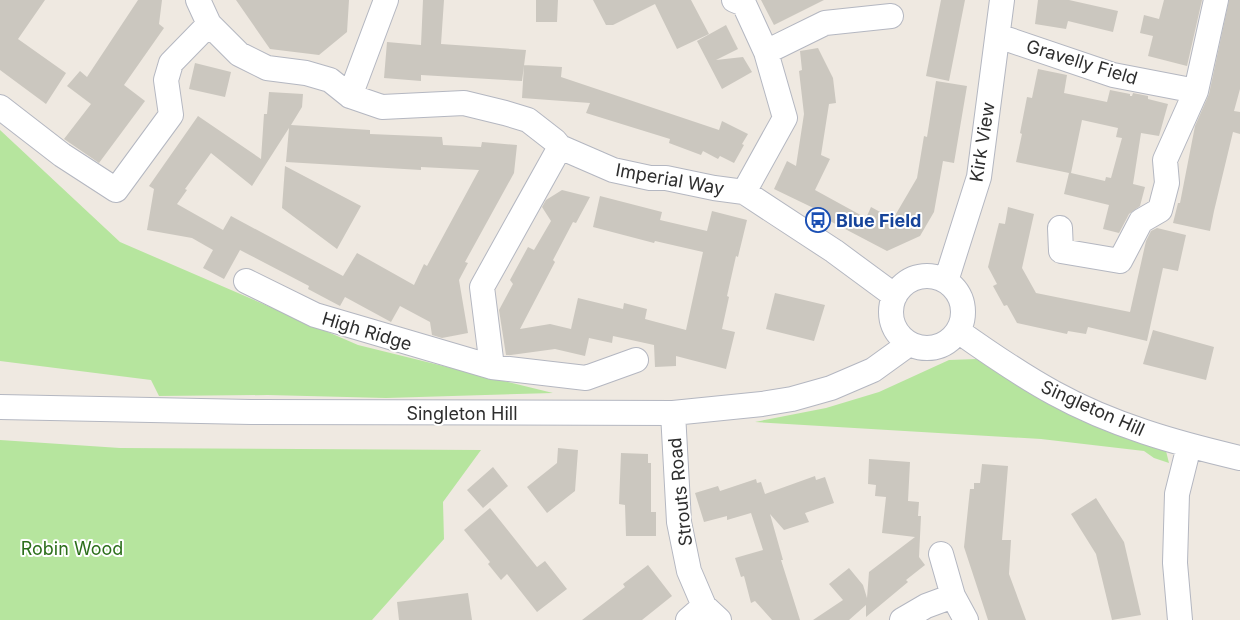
<svg xmlns="http://www.w3.org/2000/svg" width="1240" height="620" viewBox="0 0 1240 620" font-family="Inter,sans-serif">
<rect width="100%" height="100%" fill="#efe9e1"/>
<path fill="#b6e59e" d="M0,130L120,242L358,345L553,393L386,398L268,395L159,396L151,380L0,361Z
M977,359L1166,451L1169,463L1154,458L1144,451L1041,439L755,422L826,408L879,392L949,360Z
M0,440L120,448L481,450L443,502L444,539L372,620H0Z"/>
<path fill="#cbc7bf" fill-rule="evenodd" d="M0,0H45L18,39L66,73L46,104L0,70Z
M138,0H162L159,24L164,28L124,85L145,101L99,163L64,139L91,104L67,86L80,71L87,77Z
M236,0H349L347,32L319,55L270,49Z
M423,0H444L441,44L526,50L522,81L421,75V81L384,78L387,42L421,45Z
M536,0H558L557,22H536Z
M593,0H691L709,34L677,49L655,4L613,25H606Z
M761,0H824L774,25Z
M941,0H965L949,81L926,76Z
M1038,0H1069L1118,11L1113,32L1068,21L1066,29L1035,24Z
M1164,0H1202L1187,66L1148,56L1153,36L1140,33L1144,15L1159,19Z
M1229,0H1240V89L1234,111L1240,112V134L1233,132L1214,211L1210,231L1173,223L1178,203H1180L1195,126L1209,94Z
M726,25L738,49L716,60L743,57L752,72L722,89L697,41Z
M818,48L833,78L836,103L829,104L821,155L830,159L815,190L866,218L871,207L893,219L917,178L924,136L927,137L936,81L967,86L954,163L943,161L934,212L920,236L887,251L828,220L830,216L774,189L787,161L796,166L804,114L799,71L802,70L800,51Z
M195,63L231,72L225,97L189,89Z
M524,65L562,67L561,77L719,130L722,121L748,134L742,144L744,145L734,163L720,156L718,159L703,151L701,155L669,143L670,139L586,113L590,103L522,98Z
M1038,69L1067,75L1064,93L1107,102L1110,90L1130,94V96H1132L1133,93L1148,96V99L1168,104L1159,136L1141,133L1133,184L1145,187L1140,206L1129,214L1119,233L1103,229L1109,205L1064,194L1069,173L1016,162L1022,134L1020,133L1027,97L1032,98ZM1082,120L1118,128L1116,137L1122,138L1111,178L1106,177L1105,181L1071,173Z
M269,92L303,94L302,107L291,125L370,130V134L442,137L443,145L481,147L482,142L517,145L514,173L465,262L468,263L459,280L468,333L442,338L432,335L430,322L400,306L391,322L345,297L340,306L308,289L309,286L240,250L224,279L203,268L213,250L192,238L147,230L154,189L149,186L198,116L261,159L264,114H267ZM289,128L286,162L421,170V167L479,170L427,266L424,264L414,285L357,253L343,276L231,216L223,230L177,204L187,190L185,189L211,153L252,186Z
M285,166L361,206L337,249L282,208Z
M562,190L590,197L576,223L573,222L553,260L555,262L520,329L550,324L571,329L578,298L623,309L624,303L647,309L645,319L686,330L703,252L655,241L654,243L593,227L600,196L662,212L660,220L707,231L712,211L747,220L738,257L736,256L727,296L729,297L722,329L735,332L726,369L676,356V366L655,367L654,345L613,336L612,343L589,338L585,356L555,349L511,355H506L499,310L513,284L510,280L528,247L534,250L551,221L542,207L546,200Z
M1008,207L1034,214L1022,268L1036,293L1130,312L1146,241L1151,231L1157,228L1186,235L1178,271L1163,268L1147,341L1088,327L1086,334L1068,331L1067,334L1017,323L1007,305L1004,306L993,286L997,284L988,267L999,223L1005,224Z
M775,293L825,305L814,341L766,329Z
M1153,330L1214,347L1206,380L1143,364Z
M558,448L578,450L575,491L547,513L527,487L557,463Z
M621,453L648,454V463H651V512H656V536H626L625,505L619,504Z
M869,459L910,462L908,501L919,502L918,516H921L919,557L925,565L906,580L908,582L866,617V605L849,620H813L843,600L829,584L849,568L863,585L867,598L869,572L915,537L882,533L886,497L875,496L876,485L868,484Z
M982,464L1008,466L1002,540H1011L1009,574L1026,620H988L964,547L970,489H974V483H980Z
M493,467L508,486L483,508L467,490Z
M815,476L816,480L825,477L834,503L805,513L809,522L784,530L770,514L783,560H781L800,620H772L755,601L751,603L744,576L741,577L735,558L763,550L751,513L727,520V516L704,522L695,493L718,486L720,491L756,479L757,483L761,482L765,494Z
M1096,498L1124,542L1141,615L1112,620L1096,554L1071,514Z
M490,508L537,567L545,561L567,589L537,612L507,574L501,580L488,564L490,562L464,530Z
M648,565L672,596L642,620H582L625,587L623,584Z
M468,593L472,620H399L397,602Z"/>
<g fill="none" stroke-linecap="round" stroke-linejoin="round">
<defs>
<path id="minor" d="M198,0L209,24L239,54L267,68L306,73L330,80L350,96L382,107L464,103L505,113L528,120L555,141L560,147L613,170L650,178H666L714,188L744,192L834,251L895,296
M734,0L744,4L766,52L785,118L744,192
M998,36L1113,75L1196,91
M766,52L825,23L891,16
M350,96L386,0
M0,107L62,155L116,190L171,115L166,80L171,63L209,24
M1060,228L1061,251L1120,261L1141,221L1160,210L1167,183L1165,160L1196,91L1216,0
M891 312a36 36 0 1 1 72 0a36 36 0 1 1-72 0Z
M246,281L315,315L492,367L586,378L636,360
M946,281L979,177L1002,0
M958,331C989,353 1021,375 1054,393C1112,425 1176,443 1240,458
M492,367L482,287L560,147
M0,407L251,412L673,413L762,404L792,399L831,388L873,370L909,344
M673,413L679,522L689,571L704,606L719,620
M941,554L953,596L966,620
M688,620L704,606
M902,620L926,606L953,596
M1180,620L1175,563L1177,494L1189,446"/>
</defs>
<use href="#minor" stroke="#b4b7c1" stroke-width="26"/>
<use href="#minor" stroke="#fff" stroke-width="24"/>
</g>
<defs>
<symbol id="bus-ring" viewBox="-11 -11 22 22"><circle r="9.5" fill="#fff" stroke="#1a4fb4" stroke-width="1.5"/><path d="M-5-6H5V4H4V6H2V4H-2V6H-4V4H-5ZM-3.5-4V0h7V-4ZM-3.5 1.2v1.5H-2V1.2ZM2 1.2v1.5H3.5V1.2Z" fill="#1a4fb4"/></symbol>
</defs>
<g fill-rule="evenodd">
<use href="#bus-ring" x="804" y="206" width="28" height="28"/>
</g>
<g text-anchor="middle" dominant-baseline="central" stroke-width="4" stroke-linejoin="round" paint-order="stroke">
<g font-size="18" fill="#2e2e2e" stroke="#fff">
<text transform="translate(1082 62) rotate(17)">Gravelly Field</text>
<text transform="translate(982 142) rotate(-81)">Kirk View</text>
<text transform="translate(670 179) rotate(10)">Imperial Way</text>
<text transform="translate(367 331) rotate(17)">High Ridge</text>
<text transform="translate(1093 408) rotate(24)">Singleton Hill</text>
<text x="462" y="413">Singleton Hill</text>
<text transform="translate(680 492) rotate(-96)">Strouts Road</text>
</g>
<g font-size="18" font-weight="bold" fill="#164399" stroke="#fff" text-anchor="start">
<text x="836" y="220">Blue Field</text>
</g>
<g font-size="18" fill="#2c6e1b" stroke="#fff">
<text x="72" y="548">Robin Wood</text>
</g>
</g>
</svg>
